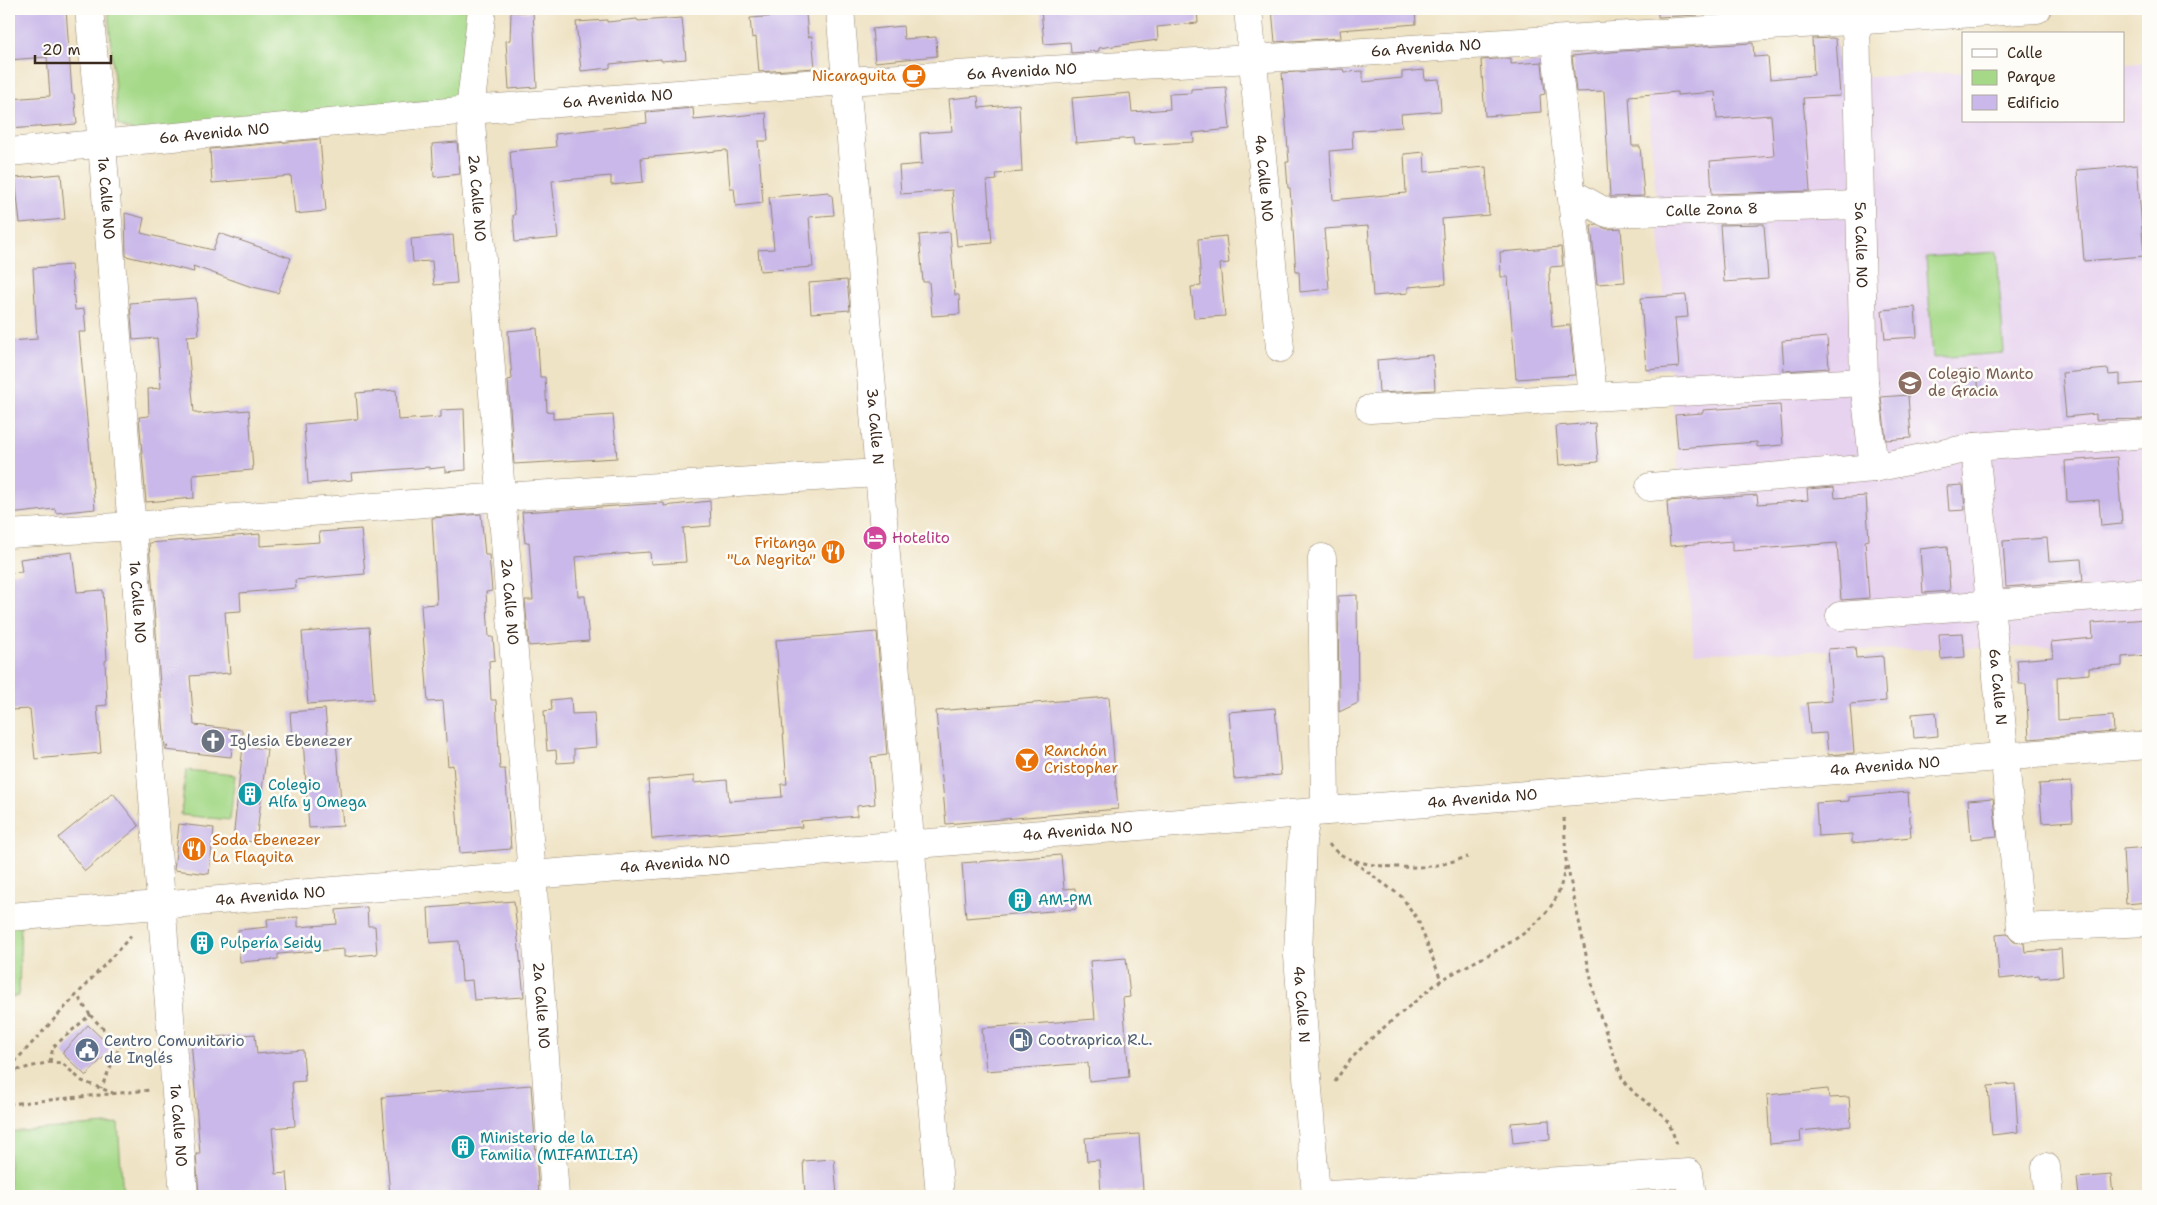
<svg xmlns="http://www.w3.org/2000/svg" width="2157" height="1205" viewBox="0 0 2157 1205" font-family="'Shantell Sans',sans-serif">
<rect width="100%" height="100%" fill="#fdfcf7"/>
<filter id="ink" filterUnits="userSpaceOnUse"><feTurbulence type="fractalNoise" baseFrequency=".02" numOctaves="2"/><feDisplacementMap in="SourceGraphic" scale="10" xChannelSelector="R" yChannelSelector="G"/><feConvolveMatrix kernelMatrix="1 2 1 2 8 2 1 2 1" color-interpolation-filters="sRGB"/></filter>
<filter id="wash" filterUnits="userSpaceOnUse"><feTurbulence type="fractalNoise" baseFrequency=".0096" numOctaves="4" result="noise"/><feDisplacementMap in="SourceGraphic" scale="20" xChannelSelector="R" yChannelSelector="G"/><feGaussianBlur stdDeviation="1.12" result="paint"/><feColorMatrix in="noise" values="0 0 0 0 0 0 0 0 0 0 0 0 0 0 0 0 0 1.4 0 .05"/><feComposite in="paint" operator="in"/></filter>
<g filter="url(#wash)">
<rect width="100%" height="100%" fill="#efe3c5"/>
<path fill="#e7d2ef" d="M2148,63V645L1694,653L1647,89L1963,72V121H2123V64Z"/>
<path fill="#a5d988" stroke="#708253" d="M108,9H469L463,89L452,99L136,132L118,125Z
M1997,252L2004,353L1933,358L1926,257Z
M186,770L235,775L230,820L181,815Z
M21,916L19,996L9,997V917Z
M118,1123L123,1196H9V1132Z"/>
<g id="blocks">
<path fill="#c9b8e9" d="M9,9H66L72,94H74L77,124L9,129V99L50,96L47,57L9,60Z
M1041,9H1197L1198,23L1157,27L1158,40L1099,48V51L1071,53L1070,42L1044,44Z
M1272,9H1415L1416,24L1340,30L1341,38L1275,42Z
M1658,9H1697L1698,15L1658,17Z
M511,12H533L537,87L509,89L506,41L510,40Z
M806,14L808,37L812,36L815,68L759,72L756,37L752,38L750,18Z
M682,18L686,59L661,61V59L610,64V68L581,71L576,22L607,20V22L637,19L638,21Z
M903,26L904,39L936,37L937,56L875,62L872,29Z
M1832,38L1836,39L1840,96L1803,98L1810,191L1712,194L1710,161L1774,156L1771,115L1717,119L1715,92L1677,95V92L1629,96L1632,146H1640L1644,196L1610,197L1604,91L1576,92L1572,56L1622,51L1753,43L1754,57L1768,56L1770,79L1814,75L1812,39Z
M1511,58V64L1542,62L1545,94L1540,95L1541,112L1485,116L1481,60Z
M1343,69L1344,72L1363,71V82L1402,78V72L1424,70L1425,80L1439,79L1441,111L1401,114L1402,127L1352,131L1353,149L1330,151L1333,200L1406,193L1404,154L1424,152L1425,172L1486,167L1489,215L1442,219L1446,284L1408,287V293L1373,296L1368,226L1324,229L1329,289L1300,292L1299,272H1296L1290,188H1288L1286,162H1289L1282,73Z
M1226,87L1230,129L1193,133L1194,142L1134,145L1133,138L1076,143L1072,98L1130,93L1132,112L1170,109L1169,94L1191,93V89Z
M978,96L979,108L1019,104L1022,172L996,174L997,180L987,181L992,243L957,246L952,190L901,194L899,166L922,164L920,133L952,131L949,99Z
M693,108L694,120L766,113L768,141H758L763,203L736,206L734,188H730L727,150L641,158L643,182L611,185V176L552,181L558,238L515,242L513,215H515L510,151L556,147L555,134L647,123L646,112Z
M320,139L326,211L295,214L291,176L212,183L210,149Z
M457,142L460,174L434,177L432,144Z
M2137,165L2144,256L2084,261L2077,170Z
M61,174L65,219L20,223L15,178Z
M829,192V195H832L834,215L809,217L813,267L760,271L758,250L774,249L769,197Z
M125,213L144,218L141,233L213,250L219,233L291,258L278,293L249,286L193,266L194,272L126,256Z
M1764,224L1768,279L1724,282L1720,225Z
M1597,225L1607,229L1621,228L1625,282L1597,284L1591,226Z
M950,232L955,295H959L960,314L932,316L929,282H923L919,235Z
M453,235L457,283L434,285L432,261L413,262L411,239Z
M1226,236L1229,263L1220,264L1225,316L1194,318L1191,287L1201,286L1198,239Z
M1561,247L1563,266L1550,267V273L1549,274L1552,327L1570,325L1575,375L1516,379L1508,277H1501L1500,252Z
M71,265L75,310L84,309L86,332H79L95,509L56,513L55,509L9,514V341L37,339L33,268Z
M847,280L850,310L811,313L809,283Z
M1686,295L1688,317L1675,318L1679,367L1646,370L1641,298Z
M196,298L199,335L187,336L194,412H197L198,414L249,410L253,470L193,475L194,498L146,502L139,417L149,416L148,389L161,388L157,338L133,340L130,303Z
M1915,307L1917,337L1885,339L1882,310Z
M537,328L540,377H545L547,412L553,411V419L613,415L617,458L514,464L508,380L512,379L508,331Z
M1827,337L1829,368L1784,371L1782,341Z
M1433,355L1435,390L1379,393L1377,360Z
M2108,369L2109,375L2120,374V385L2147,383L2148,419L2096,420V414L2066,417L2062,373Z
M1977,370L1979,394L1955,396L1953,371Z
M396,390L398,420L441,417V410L464,409L466,470L445,472V467L429,469V467L351,473L352,480L308,484L304,424L358,419L356,393Z
M1908,395L1911,438L1886,440L1881,397Z
M1780,405L1783,445L1757,447V442L1678,448L1675,415L1703,413V410Z
M1595,423L1598,462L1559,465L1556,426Z
M2117,457L2122,524L2101,526L2099,500L2067,502L2065,461Z
M1963,485L1965,510L1949,511L1947,486Z
M1834,487L1835,498L1866,496L1869,540L1865,541L1869,598L1841,600L1837,543L1732,551V541L1670,546L1667,501L1757,495L1758,504L1808,500L1807,489Z
M710,501L711,526L683,528L686,562L651,564L650,552L575,557L578,596H585L589,641L529,646L525,600H533L529,542L525,543L522,512L664,503V506Z
M481,514L485,555H489L492,591L486,592L489,637H493L495,660L489,661L491,700H496L500,769H505L511,849L460,853L453,765L448,766L443,701L428,702L421,605L437,604L432,518Z
M361,529L365,574L295,580L296,588L240,593L241,611L225,612L230,673L190,676L194,725L242,730V739L233,740L231,757L165,750L169,746L165,747L149,543L260,534V546L320,542L319,532Z
M2047,538L2049,561L2081,559L2083,581L2006,587L2003,541Z
M1947,546L1950,591L1923,593L1920,549Z
M72,552L77,592L103,590L107,660L105,661L107,705L97,706L101,753L35,759L30,709L9,710V573L22,572L20,559Z
M1357,595L1358,703L1339,712L1338,596Z
M2148,619V655L2122,657V666L2089,668V674L2057,677L2058,720L2113,716L2114,732L2029,739L2026,684H2019L2017,660L2053,657L2051,642L2093,638L2092,623Z
M369,627L374,699L308,704L302,632Z
M877,632L887,755L871,757L875,804L857,806V816L801,821L802,827L652,839L648,780L694,776V783L727,780L729,801L782,797L781,784H787L776,640Z
M1963,633L1965,657L1941,659L1939,634Z
M1855,647L1856,658L1883,656L1886,701L1850,704L1854,753L1828,755L1826,733L1810,734L1807,703L1832,701L1828,649Z
M1109,697L1118,809L946,824L936,711Z
M571,698L572,714L594,713L596,747L574,749V762L557,763L556,750L547,751L544,711L552,710L551,700Z
M1275,708L1281,775L1234,779L1229,712Z
M325,709L328,741L336,740L343,826L309,828L303,739L292,740L290,712Z
M1936,712L1938,736L1914,738L1912,714Z
M243,746L267,749L256,842L233,840Z
M2071,782L2073,821L2042,823L2039,784Z
M1908,792L1911,837L1852,843V834L1818,836L1816,803L1849,801V797Z
M113,793L139,826L85,871L58,838Z
M1993,798L1997,836L1971,839L1968,800Z
M179,824L214,828L209,874L174,870Z
M2148,847V902L2126,904L2123,849Z
M1061,855L1064,889L1075,888L1076,909L966,918L962,863Z
M514,901L524,997L474,1000L472,980L462,981L459,941L430,943L428,908Z
M367,907L368,926H375L377,954L344,957V949L278,954V959L240,962L238,930L268,927L267,919L298,917V927L337,924L336,910Z
M2007,934L2014,942L2024,943L2025,952L2061,949L2063,976L2040,978L2039,975L1999,979L1996,935Z
M1126,958L1130,997L1123,998L1129,1077L1089,1081L1088,1063L986,1071L982,1028L1095,1019L1090,961Z
M88,1025L112,1048L86,1076L62,1053Z
M255,1034L257,1054L303,1050L305,1081L292,1082L295,1126L272,1128L276,1174L287,1173L289,1196H199L196,1154H200L191,1039Z
M2015,1084L2018,1132L1992,1135L1988,1086Z
M531,1085L539,1196H390L382,1097Z
M1828,1089L1829,1098L1849,1097L1851,1126L1800,1131L1801,1141L1770,1144L1767,1095Z
M1549,1120L1550,1139L1513,1143L1511,1123Z
M1139,1134L1143,1190L1101,1194L1099,1160L1087,1161L1085,1138Z
M834,1159L837,1196H805L803,1161Z
M2111,1175L2113,1196H2079L2077,1178Z"/>
</g>
</g>
<g filter="url(#ink)">
<use href="#blocks" fill-opacity="0" stroke="#958672" stroke-width="1"/>
<g fill="none" stroke-linecap="round" stroke-linejoin="round">
<defs>
<g id="minor">
<path id="s1" d="M482,9L470,110L532,875L555,1196"/>
<path id="s2" d="M840,9L940,1196"/>
<path id="s3" d="M1248,9L1280,348"/>
<path id="s4" d="M1856,21L1864,382L1874,468"/>
<path d="M1555,40L1593,396"/>
<path id="s5" d="M9,152L470,110L845,81L1252,59L2037,9"/>
<path id="s6" d="M1571,193L1607,213L1859,205"/>
<path d="M1370,409L1864,382"/>
<path id="s7" d="M1975,447L2021,928L2148,922"/>
<path d="M1650,487L1874,468L1975,447L2148,434"/>
<path d="M9,534L132,526L502,497L878,473"/>
<path d="M1322,558L1325,811"/>
<path d="M1840,616L2148,592"/>
<path id="s8" d="M1307,813L1302,840L1298,956L1316,1196"/>
<path id="s9" d="M9,917L2148,745"/>
<path d="M2046,1167L2049,1196"/>
<path d="M1313,1196L1689,1173L1692,1196"/>
</g>
<g id="highway">
<path id="s10" d="M89,9L102,144L184,1196"/>
</g>
</defs>
<use href="#minor" stroke="#958672" stroke-width="29"/>
<use href="#highway" stroke="#958672" stroke-width="29"/>
<path stroke="#958672" stroke-width="3" stroke-dasharray="4 4" stroke-linecap="butt" d="M1564,818L1566,860L1597,1007L1622,1078L1634,1093L1660,1112L1669,1123L1678,1147
M1329,844C1345,868 1404,869 1430,866C1443,865 1456,860 1468,857
M1354,862L1402,897L1418,920L1441,980
M90,1015L120,1046L101,1088
M50,1062L53,1047L90,1015L77,995
M9,1068L133,934
M9,1072L50,1062L62,1063L82,1081L113,1093
M1335,1082C1353,1050 1385,1027 1412,1004C1422,996 1431,987 1442,980C1478,957 1525,943 1551,906C1560,894 1563,878 1566,863
M9,1104L150,1090"/>
<use href="#minor" stroke="#fff" stroke-width="28"/>
<use href="#highway" stroke="#fff" stroke-width="28"/>
</g>
</g>
<defs>
<symbol id="cafe-disc" viewBox="-11 -11 22 22"><circle r="9.5" fill="#e8710a" stroke="#fdfcf7"/><path d="M-5.5-4.5H6V0H3Q3 3.5 0 3.5H-2.5Q-5.5 3.5-5.5 0ZM3-3.2v2h1.7v-2ZM-6 4.5H4V6H-6Z" fill="#fff"/></symbol>
<symbol id="school-disc" viewBox="-11 -11 22 22"><circle r="9.5" fill="#8d6e63" stroke="#fdfcf7"/><path d="M0-5L7-2L0 1L-7-2ZM-4 1L0 2.5L4 1V4Q0 6-4 4Z" fill="#fff"/></symbol>
<symbol id="hotel-disc" viewBox="-11 -11 22 22"><circle r="9.5" fill="#d1479c" stroke="#fdfcf7"/><path d="M-6-4.5h1.5V1H6V5H4.5V3h-9V5H-6ZM-4 0a1.8 1.8 0 1 1 3.6 0ZM.5 0V-2.5h3Q6-2.5 6 0Z" fill="#fff"/></symbol>
<symbol id="restaurant-disc" viewBox="-11 -11 22 22"><circle r="9.5" fill="#e8710a" stroke="#fdfcf7"/><path d="M-5-6h1v4h1v-4h1v4h1v-4h1v5L-1.5 .5V6h-2V.5L-5-1ZM5-6V6H3V1.5H1.5Q1.5-4 5-6Z" fill="#fff"/></symbol>
<symbol id="church-disc" viewBox="-11 -11 22 22"><circle r="9.5" fill="#6b7280" stroke="#fdfcf7"/><path d="M-1.2-6h2.4v3.5h3.3v2.4h-3.3V6h-2.4V-.1h-3.3v-2.4h3.3Z" fill="#fff"/></symbol>
<symbol id="bar-disc" viewBox="-11 -11 22 22"><circle r="9.5" fill="#e8710a" stroke="#fdfcf7"/><path d="M-6-5H6L.8 .8V4.5H3.5V6h-7V4.5H-.8V.8Z" fill="#fff"/></symbol>
<symbol id="building-disc" viewBox="-11 -11 22 22"><circle r="9.5" fill="#0f9aa8" stroke="#fdfcf7"/><path d="M-4-6H4V6H1V3H-1V6H-4ZM-2.5-4.3h1.7v1.8h-1.7ZM.8-4.3h1.7v1.8H.8ZM-2.5-1h1.7V.8h-1.7ZM.8-1h1.7V.8H.8Z" fill="#fff"/></symbol>
<symbol id="fuel-disc" viewBox="-11 -11 22 22"><circle r="9.5" fill="#5c6f8a" stroke="#fdfcf7"/><path d="M-5.5-6h7V0h2V4h1.3V-2.5L3-4.5l.8-.8L6-3V5H2.5V1h-1V6h-7ZM-4.2-4.7v3.2H.2V-4.7Z" fill="#fff"/></symbol>
<symbol id="civic-disc" viewBox="-11 -11 22 22"><circle r="9.5" fill="#5c6f8a" stroke="#fdfcf7"/><path d="M-.6-6.5H3V-4.5H.6V-3L4-1V1h2V6H-6V1h2V-1L-.6-3ZM-1.2 2.5V6h2.4V2.5Z" fill="#fff"/></symbol>
</defs>
<g fill-rule="evenodd">
<use href="#cafe-disc" x="900" y="62" width="28" height="28"/>
<use href="#school-disc" x="1896" y="369" width="28" height="28"/>
<use href="#hotel-disc" x="861" y="524" width="28" height="28"/>
<use href="#restaurant-disc" x="819" y="538" width="28" height="28"/>
<use href="#church-disc" x="199" y="727" width="28" height="28"/>
<use href="#bar-disc" x="1013" y="746" width="28" height="28"/>
<use href="#building-disc" x="236" y="780" width="28" height="28"/>
<use href="#restaurant-disc" x="180" y="835" width="28" height="28"/>
<use href="#building-disc" x="1006" y="886" width="28" height="28"/>
<use href="#building-disc" x="188" y="929" width="28" height="28"/>
<use href="#fuel-disc" x="1007" y="1026" width="28" height="28"/>
<use href="#civic-disc" x="73" y="1036" width="28" height="28"/>
<use href="#building-disc" x="449" y="1133" width="28" height="28"/>
</g>
<g text-anchor="middle" dominant-baseline="central" stroke-width="5" stroke-linejoin="round" paint-order="stroke">
<g font-size="15" fill="#3b2a1e" stroke="#fdfcf7">
<text stroke="none"><textPath href="#s5" startOffset="1421">6a Avenida NO</textPath></text>
<text stroke="none"><textPath href="#s5" startOffset="1016">6a Avenida NO</textPath></text>
<text stroke="none"><textPath href="#s5" startOffset="611">6a Avenida NO</textPath></text>
<text stroke="none"><textPath href="#s5" startOffset="206">6a Avenida NO</textPath></text>
<text stroke="none"><textPath href="#s3" startOffset="170">4a Calle NO</textPath></text>
<text stroke="none"><textPath href="#s10" startOffset="190">1a Calle NO</textPath></text>
<text stroke="none"><textPath href="#s1" startOffset="190">2a Calle NO</textPath></text>
<text stroke="none"><textPath href="#s6" startOffset="146">Calle Zona 8</textPath></text>
<text stroke="none"><textPath href="#s4" startOffset="224">5a Calle NO</textPath></text>
<text stroke="none"><textPath href="#s2" startOffset="419">3a Calle N</textPath></text>
<text stroke="none"><textPath href="#s10" startOffset="595">1a Calle NO</textPath></text>
<text stroke="none"><textPath href="#s1" startOffset="595">2a Calle NO</textPath></text>
<text stroke="none"><textPath href="#s7" startOffset="241">6a Calle N</textPath></text>
<text stroke="none"><textPath href="#s9" startOffset="1882">4a Avenida NO</textPath></text>
<text stroke="none"><textPath href="#s9" startOffset="1478">4a Avenida NO</textPath></text>
<text stroke="none"><textPath href="#s9" startOffset="1072">4a Avenida NO</textPath></text>
<text stroke="none"><textPath href="#s9" startOffset="668">4a Avenida NO</textPath></text>
<text stroke="none"><textPath href="#s9" startOffset="262">4a Avenida NO</textPath></text>
<text stroke="none"><textPath href="#s8" startOffset="192">4a Calle N</textPath></text>
<text stroke="none"><textPath href="#s1" startOffset="1000">2a Calle NO</textPath></text>
<text stroke="none"><textPath href="#s10" startOffset="1120">1a Calle NO</textPath></text>
</g>
<g font-size="15" fill="#c56008" stroke="#fdfcf7" text-anchor="end">
<text x="896" y="76">Nicaraguita</text>
<text x="816" y="543">Fritanga<tspan x="816" dy="17">"La Negrita"</tspan></text>
<text x="1044" y="751" text-anchor="start">Ranchón<tspan x="1044" dy="17">Cristopher</tspan></text>
<text x="212" y="840" text-anchor="start">Soda Ebenezer<tspan x="212" dy="17">La Flaquita</tspan></text>
</g>
<g font-size="15" fill="#785e54" stroke="#fdfcf7" text-anchor="start">
<text x="1928" y="374">Colegio Manto<tspan x="1928" dy="17">de Gracia</tspan></text>
</g>
<g font-size="15" fill="#b23c85" stroke="#fdfcf7" text-anchor="start">
<text x="892" y="538">Hotelito</text>
</g>
<g font-size="15" fill="#5b616d" stroke="#fdfcf7" text-anchor="start">
<text x="230" y="741">Iglesia Ebenezer</text>
</g>
<g font-size="15" fill="#0d838f" stroke="#fdfcf7" text-anchor="start">
<text x="268" y="785">Colegio<tspan x="268" dy="17">Alfa y Omega</tspan></text>
<text x="1038" y="900">AM-PM</text>
<text x="220" y="943">Pulpería Seidy</text>
<text x="480" y="1138">Ministerio de la<tspan x="480" dy="17">Familia (MIFAMILIA)</tspan></text>
</g>
<g font-size="15" fill="#4e5e75" stroke="#fdfcf7" text-anchor="start">
<text x="1038" y="1040">Cootraprica R.L.</text>
<text x="104" y="1041">Centro Comunitario<tspan x="104" dy="17">de Inglés</tspan></text>
</g>
</g>
<rect width="2157" height="1205" fill="none" stroke="#fdfcf7" stroke-width="30"/>
<rect x="1962" y="32" width="162" height="90" fill="#fdfcf7" stroke="#afa8a0"/>
<rect x="1972" y="49" width="25" height="8" fill="#ffffff" stroke="#afa8a0"/>
<text x="2007" y="58" font-size="15" fill="#3b2a1e">Calle</text>
<rect x="1972" y="70" width="25" height="15" fill="#a5d988" stroke="#afa8a0"/>
<text x="2007" y="82" font-size="15" fill="#3b2a1e">Parque</text>
<rect x="1972" y="95" width="25" height="15" fill="#c9b8e9" stroke="#afa8a0"/>
<text x="2007" y="108" font-size="15" fill="#3b2a1e">Edificio</text>
<path d="M35 55v8h76v-8" fill="none" stroke="#3b2a1e" stroke-width="2.5"/>
<text x="42" y="55" font-size="15" fill="#3b2a1e" stroke="#fdfcf7" stroke-width="4" paint-order="stroke">20 m</text>
</svg>
